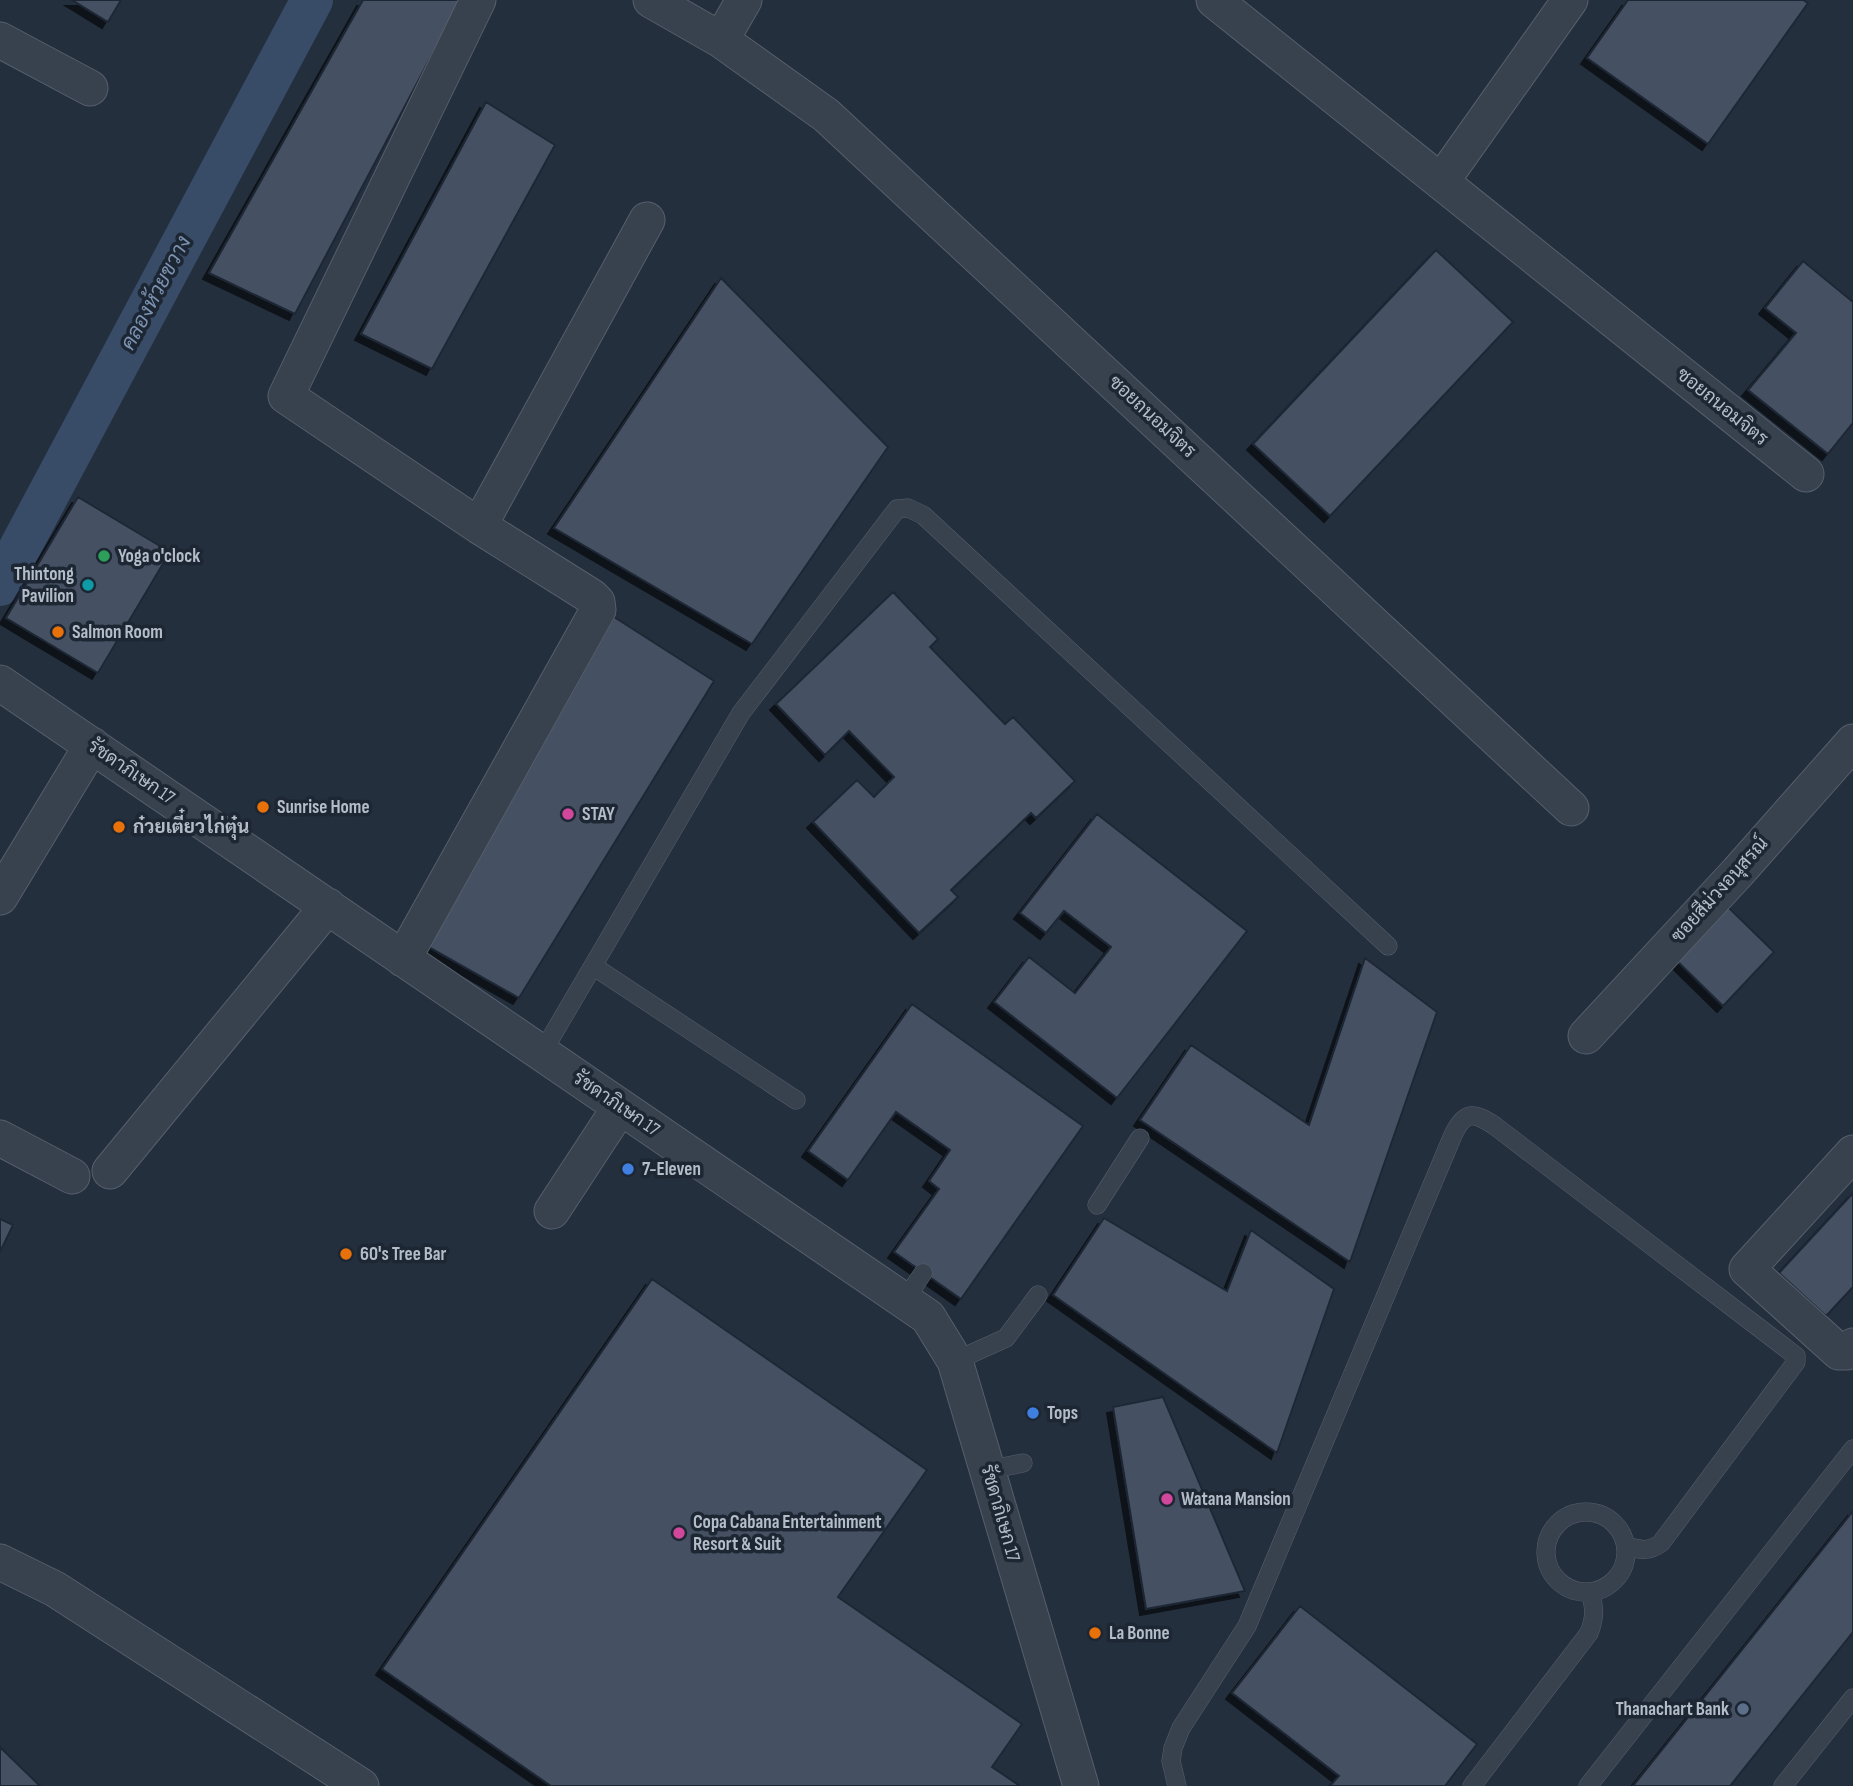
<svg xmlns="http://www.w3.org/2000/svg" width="1853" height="1786" viewBox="0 0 1853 1786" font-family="'Sofia Sans Condensed',Sarabun,sans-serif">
<defs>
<filter id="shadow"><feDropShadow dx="-6" dy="6" stdDeviation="0" flood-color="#0009"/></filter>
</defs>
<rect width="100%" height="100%" fill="#242f3e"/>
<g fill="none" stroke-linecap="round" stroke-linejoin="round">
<path stroke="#394c67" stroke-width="42" d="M0,585L312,0"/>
</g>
<path fill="#455162" stroke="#1f2835" stroke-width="2" filter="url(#shadow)" d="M72,0H121L108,22Z
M363,0H461L295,314L209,273Z
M1628,0H1803L1808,3L1708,144L1587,58Z
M486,102L555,145L432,369L361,334Z
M1436,250L1513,322L1330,516L1253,444Z
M1803,261L1853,302V423L1828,454L1748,390L1796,333L1765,308Z
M721,278L888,447L752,644L554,528Z
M78,497L170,552L98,673L6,618Z
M893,592L938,639L930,647L1005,724L1013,717L1075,781L1036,818L1031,813L951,890L958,897L919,933L813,822L857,780L874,797L894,777L849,731L825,755L776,704Z
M614,617L714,681L519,998L429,947Z
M1097,814L1247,931L1117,1098L994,1002L1029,957L1075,993L1111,947L1064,911L1046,933L1020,913Z
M1725,904L1774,952L1723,1006L1673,957Z
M1365,958L1437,1012L1350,1262L1140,1120L1191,1045L1309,1125Z
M912,1004L1083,1126L961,1299L894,1252L939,1189L929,1181L950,1150L896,1112L848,1180L808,1151Z
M1853,1193V1287L1826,1316L1779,1273Z
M1104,1218L1227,1291L1251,1230L1334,1289L1277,1453L1053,1295Z
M0,1219L13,1225L0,1252Z
M652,1279L927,1470L838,1597L1022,1724L992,1767L1020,1786H551L382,1669Z
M1163,1397L1245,1591L1146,1609L1113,1407Z
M1853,1511V1632L1730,1786H1633Z
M1300,1606L1477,1744L1445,1786H1330L1339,1776L1232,1693Z
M0,1747L40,1786H0Z"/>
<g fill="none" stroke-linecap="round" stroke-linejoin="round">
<defs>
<path id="service" d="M593,966L796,1100
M542,1053L741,713L897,509L908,508L923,515L1388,946
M1097,1205L1140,1138
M904,1301L923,1273
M955,1361L1006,1338L1038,1295
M987,1470L1023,1463
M1546 1552a40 40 0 1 1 80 0a40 40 0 1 1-80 0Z
M1177,1786L1171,1761L1173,1748L1181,1728L1247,1626L1453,1135C1465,1110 1474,1112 1495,1126L1796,1356V1362L1661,1543C1649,1552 1640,1550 1626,1546
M1472,1786L1589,1633C1595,1618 1595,1608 1590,1592
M1588,1786L1853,1449
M1783,1786L1853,1698"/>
<path id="minor" d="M651,0L721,40L826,115L1571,808
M1214,0L1806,474
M0,40L90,88
M721,40L744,0
M1441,182L1570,0
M479,526L647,220
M0,683L928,1317L955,1361L1081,1786
M0,897L92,745
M403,959L598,610L597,602L592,597L479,526L286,396L478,0
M1586,1036L1738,872L1853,742
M0,1138L72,1176
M1853,1153L1747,1269L1839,1352H1847L1853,1346
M110,1171L328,906
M552,1211L620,1107
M0,1562L55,1589L361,1786"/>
</defs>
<use href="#service" stroke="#565f6c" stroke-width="19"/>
<use href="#minor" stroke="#565f6c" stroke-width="37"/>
<use href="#service" stroke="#38414e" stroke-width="18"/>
<use href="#minor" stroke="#38414e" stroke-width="35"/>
</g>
<circle fill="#2e9e5b" stroke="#1d2633" stroke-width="2.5" cx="104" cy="556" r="7"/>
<circle fill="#0f9aa8" stroke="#1d2633" stroke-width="2.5" cx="88" cy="585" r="7"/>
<g fill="#e8710a" stroke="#1d2633" stroke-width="2.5">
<circle cx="58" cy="632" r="7"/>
<circle cx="263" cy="807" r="7"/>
<circle cx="119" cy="827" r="7"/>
<circle cx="346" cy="1254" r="7"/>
<circle cx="1095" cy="1633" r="7"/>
</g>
<g fill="#d1479c" stroke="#1d2633" stroke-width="2.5">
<circle cx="568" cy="814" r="7"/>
<circle cx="1167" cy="1499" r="7"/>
<circle cx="679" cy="1533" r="7"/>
</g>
<g fill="#3f7fe0" stroke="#1d2633" stroke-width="2.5">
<circle cx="628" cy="1169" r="7"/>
<circle cx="1033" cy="1413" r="7"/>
</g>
<circle fill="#5c6f8a" stroke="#1d2633" stroke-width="2.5" cx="1743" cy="1709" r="7"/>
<g text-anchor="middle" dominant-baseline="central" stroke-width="7" stroke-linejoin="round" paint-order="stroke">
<g font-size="19" fill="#b4bcc9" stroke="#1d2633">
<text transform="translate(1722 407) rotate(39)">ซอยถนอมจิตร</text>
<text transform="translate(1152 417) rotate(43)">ซอยถนอมจิตร</text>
<text transform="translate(131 772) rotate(34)">รัชดาภิเษก 17</text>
<text transform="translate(1720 890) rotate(-48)">ซอยสีม่วงอนุสรณ์</text>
<text transform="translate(616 1104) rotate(34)">รัชดาภิเษก 17</text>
<text transform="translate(1000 1513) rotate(74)">รัชดาภิเษก 17</text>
</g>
<g font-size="19" font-weight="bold" fill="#b4bcc9" stroke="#1d2633" text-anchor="start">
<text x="118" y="556">Yoga o'clock</text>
<text x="74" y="574" text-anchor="end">Thintong<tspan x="74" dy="22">Pavilion</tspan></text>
<text x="72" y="632">Salmon Room</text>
<text x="277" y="807">Sunrise Home</text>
<text x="582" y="814">STAY</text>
<text x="133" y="827">ก๋วยเตี๋ยวไก่ตุ๋น</text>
<text x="642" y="1169">7-Eleven</text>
<text x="360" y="1254">60's Tree Bar</text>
<text x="1047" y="1413">Tops</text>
<text x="1181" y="1499">Watana Mansion</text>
<text x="693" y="1522">Copa Cabana Entertainment<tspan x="693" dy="22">Resort &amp; Suit</tspan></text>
<text x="1109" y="1633">La Bonne</text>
<text x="1729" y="1709" text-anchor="end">Thanachart Bank</text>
</g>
<g font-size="21" font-style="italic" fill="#7c92b1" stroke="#1d2633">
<text transform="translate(156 293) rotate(-62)">คลองห้วยขวาง</text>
</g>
</g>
</svg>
